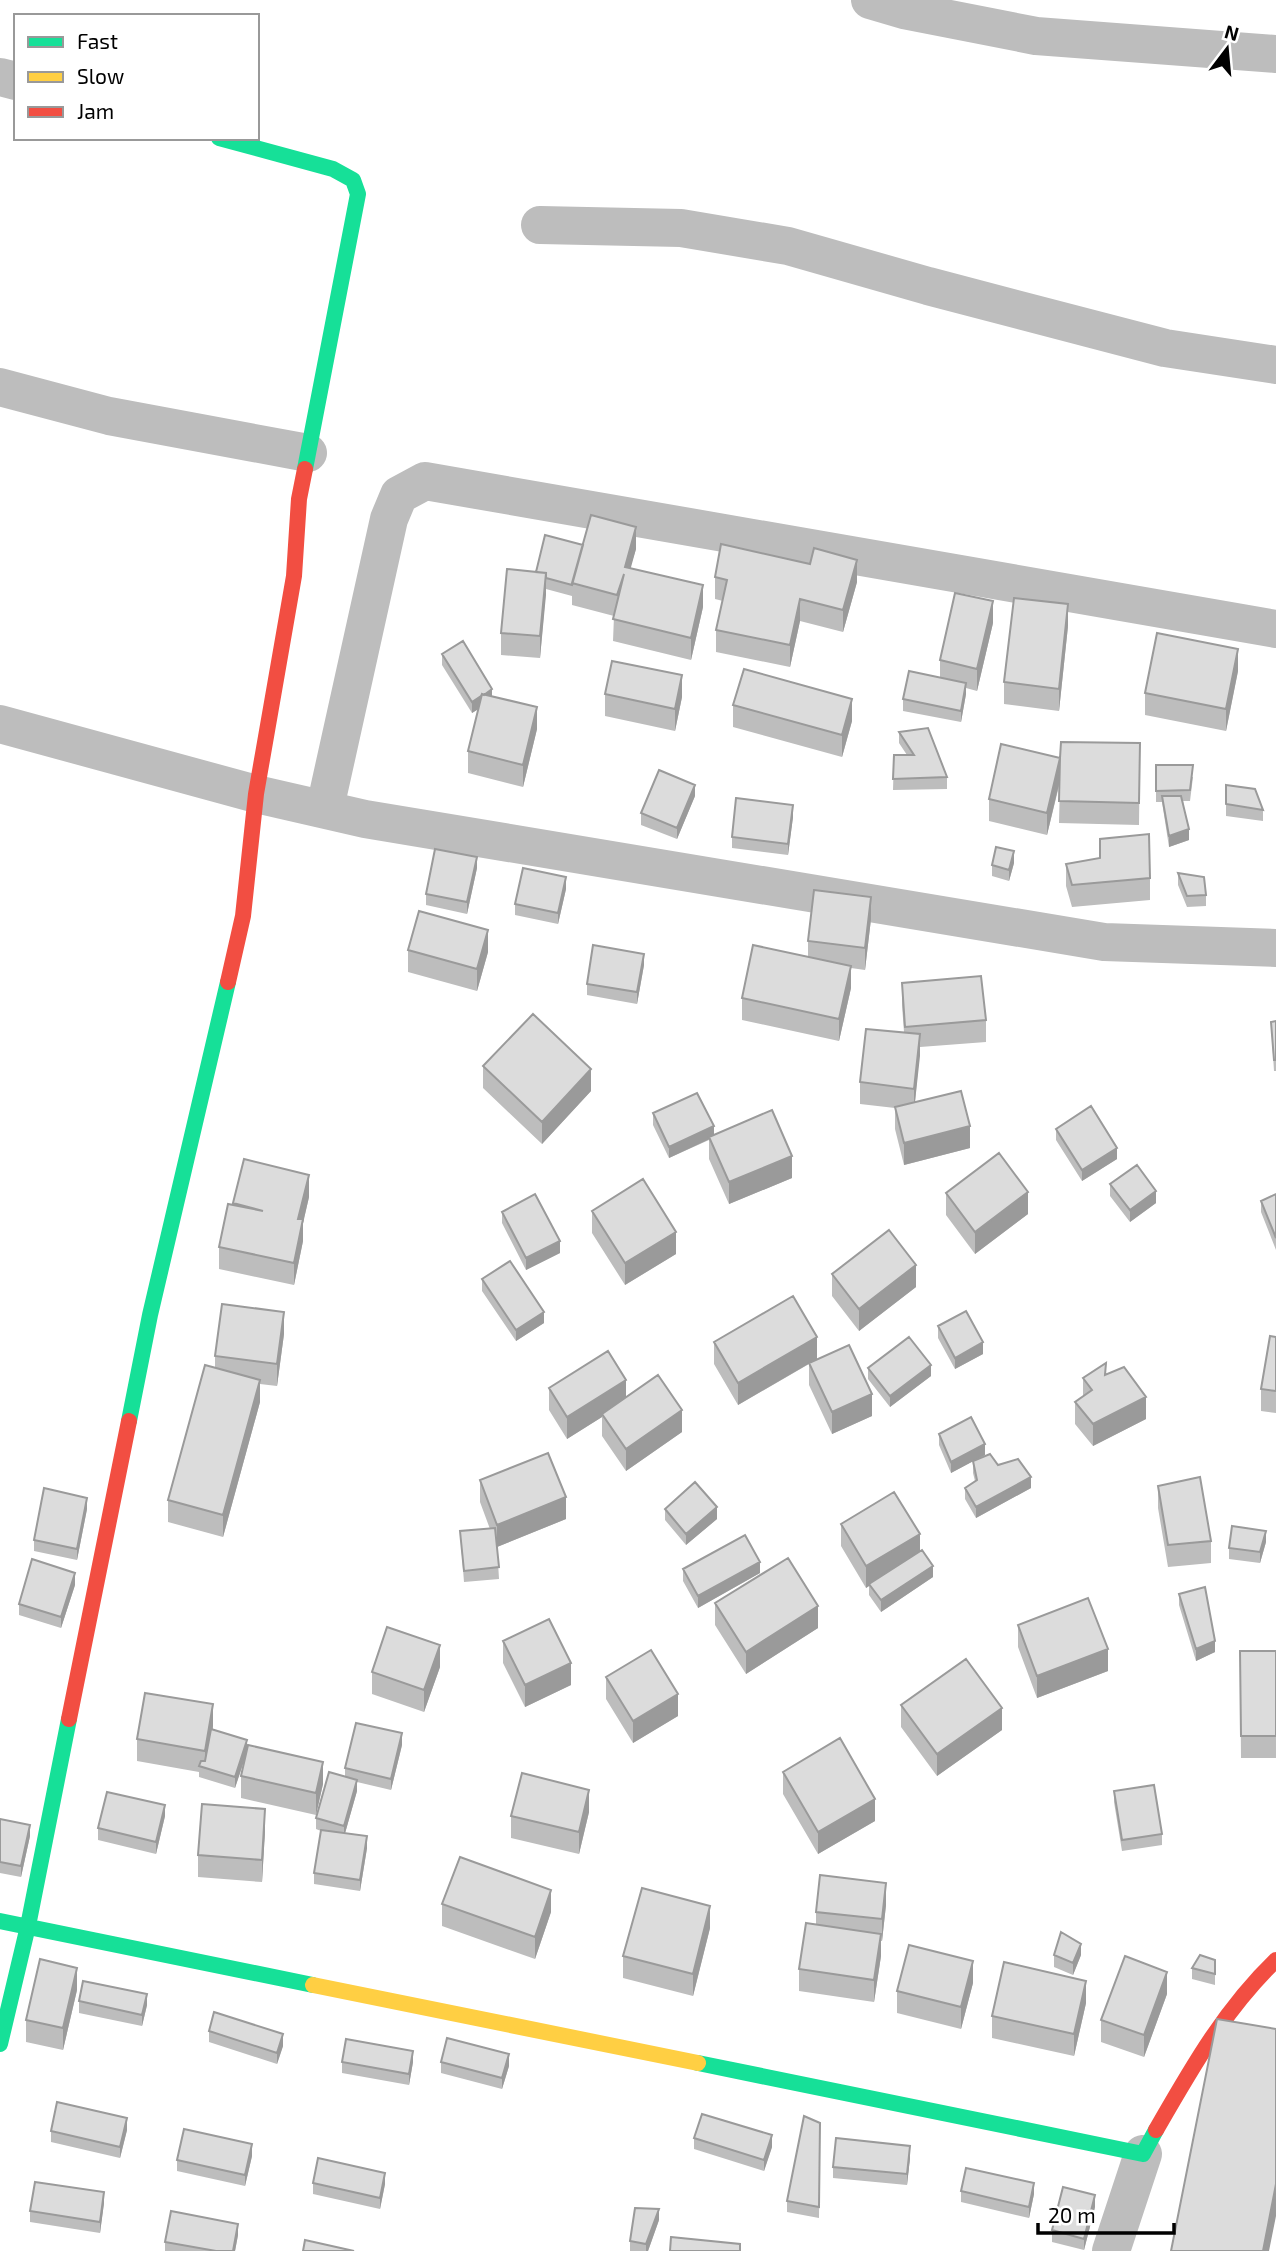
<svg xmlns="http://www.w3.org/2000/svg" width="1276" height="2251" viewBox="0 0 1276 2251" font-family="'Exo 2',sans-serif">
<rect width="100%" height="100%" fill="#fff"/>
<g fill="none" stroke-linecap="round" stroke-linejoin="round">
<path stroke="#bdbdbd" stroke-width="38" d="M870,0L904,10L1036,36L1276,54
M0,77L16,81
M540,225L681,228L788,246L928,286L1165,348L1276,365
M0,387L109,416L308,453
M0,724L256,794L365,819L1104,942L1276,948
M325,808L389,519L399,495L425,481L1276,629
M1111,2251L1143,2154"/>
<path stroke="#16e098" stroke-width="16" d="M219,138L333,169L353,180L358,194L305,469
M129,1421L150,1315L228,982
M0,1921L313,1985
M0,2044L28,1926L69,1719
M698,2063L1143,2154L1156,2130"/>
<path stroke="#ffcf43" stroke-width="16" d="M313,1985L698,2063"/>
<path stroke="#f24e42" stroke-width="16" d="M228,982L243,916L256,794L294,576L299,499L305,469
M69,1719L129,1421
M1156,2130C1191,2069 1225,2009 1276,1960"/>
</g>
<path fill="#bdbdbd" d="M583,545L636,549L630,568L703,607L691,660L613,641L614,616L572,605V596L546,589L540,658L501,655V633L536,572Z
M715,577L857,582L843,632L800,621L790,667L716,652V630L723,601L715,599Z
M993,623L977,691L966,688V694L961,722L903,711V699L940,678V660Z
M1068,626L1059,711L1004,704V682Z
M442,654L492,697L537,729L523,787L468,773V751L478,709L472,713L442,665Z
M1238,671L1226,731L1145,715V693Z
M605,694L682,697L675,731L605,716Z
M733,705L852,721L842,757L733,727Z
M899,732L947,777V789L893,790L894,755H907L899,743Z
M1140,743L1139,825L1059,823L1060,782L1047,835L989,821V799L1060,758Z
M1156,765L1193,777L1190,801H1183L1189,840L1169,847L1162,802H1156Z
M695,796L677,839L641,825V813Z
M1226,804L1263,810V821L1226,816Z
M793,817L788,855L732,848V837Z
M1100,839L1150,878V900L1072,907L1066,886V864L1100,859Z
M1014,863L1009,881L992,876V865Z
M477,868L467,914L426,905V894Z
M1178,873L1206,895V906L1187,907L1178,885Z
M566,889L558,924L515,915V904Z
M871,919L865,970L851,968V988L839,1041L742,1020V998L808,957V941Z
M408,950L488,952L477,991L408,972Z
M644,965L637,1004L587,995V984Z
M902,983L986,1020V1042L920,1047L915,1102L970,1148L904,1165L895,1129V1108L860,1104V1082L904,1032L902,1005Z
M1276,1021V1071H1274L1271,1022Z
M483,1066L591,1091L542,1144L483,1088Z
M653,1113L714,1135L792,1178L729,1204L709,1159V1140L669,1158L653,1125Z
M1056,1129L1117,1159L1082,1181L1056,1140Z
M1110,1184L1156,1203L1130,1222L1110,1196Z
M946,1193L1028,1214L975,1254L946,1215Z
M1276,1194V1250L1261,1212V1201Z
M309,1197L303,1223V1241L294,1285L219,1269V1247L233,1203Z
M592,1211L676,1254L625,1285L592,1233Z
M502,1212L560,1253L526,1270L502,1223Z
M832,1274L916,1287L859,1331L832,1296Z
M482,1279L544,1323L516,1341L482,1291Z
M938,1326L983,1354L955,1369L938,1338Z
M284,1334L277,1386L260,1384V1402L223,1537L168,1522V1500L215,1368V1356Z
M1276,1337V1413L1261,1411V1389Z
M714,1342L817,1359L872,1416L832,1434L809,1385V1364L738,1405L714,1364Z
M868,1368L931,1376L890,1407L868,1379Z
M1106,1375L1146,1419L1093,1446L1075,1424V1402L1083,1396V1378Z
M549,1388L626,1397L682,1432L626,1471L602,1436V1417L567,1439L549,1410Z
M939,1434L985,1455L975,1460L998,1465L1031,1488L976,1518L965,1499V1488L975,1481L973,1473V1461L951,1473L939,1445Z
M480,1480L566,1519L497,1547V1545L499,1579L464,1582L460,1531L490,1529L480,1502Z
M1158,1486L1211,1541V1563L1168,1567L1158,1508Z
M87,1509L77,1560L34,1551V1540Z
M665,1509L717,1519L686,1545L665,1520Z
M841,1524L920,1551L933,1577L881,1612L869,1595V1586L866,1588L841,1546Z
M1266,1542L1260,1563L1229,1559V1548Z
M683,1569L760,1573L698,1608L683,1581Z
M75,1585L61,1628L19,1615V1604Z
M1179,1594L1215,1652L1196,1661L1179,1605Z
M715,1603L818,1628L746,1674L715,1625Z
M1018,1625L1108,1671L1037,1698L1018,1647Z
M503,1641L571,1685L525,1707L503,1663Z
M1240,1651H1276V1758H1241Z
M440,1667L424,1712L372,1694V1672Z
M606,1677L678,1716L633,1743L606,1699Z
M901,1705L1002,1730L937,1776L901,1727Z
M213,1726V1730L247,1750L323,1784L316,1815L241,1798V1776L245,1758L235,1788L199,1777V1772L137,1761V1739Z
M402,1745L391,1790L357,1782V1791L345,1833L367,1848L360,1891L314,1884V1873L321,1831L316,1829V1818L345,1776V1768Z
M783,1772L875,1821L818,1854L783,1794Z
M1114,1791L1162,1834V1845L1122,1851L1114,1802Z
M589,1812L579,1854L511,1838V1816Z
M165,1816L156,1854L98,1840V1828Z
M0,1819L30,1836L21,1877L0,1873Z
M265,1831L262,1882L198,1877V1855Z
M442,1904L551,1912L535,1959L442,1926Z
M886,1905L882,1941H881V1956L874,2002L799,1991V1969L816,1924V1912Z
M710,1928L693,1996L623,1978V1956Z
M1054,1955H1081L1073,1975L1054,1967Z
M1192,1968L1215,1972V1985L1192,1979Z
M973,1983L961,2029L897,2013V1991Z
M77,1990L63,2050L26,2042V2020Z
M1167,1994L1144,2057L1101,2042V2020Z
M79,2001L147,2005L142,2026L79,2013Z
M1086,2003L1074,2056L992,2038V2016Z
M209,2031L283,2046L277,2064L209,2042Z
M342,2062H413L409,2085L342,2073Z
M441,2062L509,2066L502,2089L441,2073Z
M820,2123L819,2218L787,2212V2201Z
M127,2130L120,2158L51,2142V2131Z
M694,2138L772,2147L764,2171L694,2149Z
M252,2156L245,2186L177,2171V2160Z
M910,2158L907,2185L833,2178V2167Z
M313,2183L385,2184L380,2209L313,2194Z
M961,2191L1034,2194L1029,2218L961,2202Z
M104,2203L100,2233L30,2222V2211Z
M1095,2207L1084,2250L1052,2242V2230Z
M659,2220L648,2251H630V2241Z
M238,2235L235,2251H165V2242Z"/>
<path fill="#9a9a9a" d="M636,527V549L625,589V567Z
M857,560V582L843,632V610Z
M546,573V595L540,658V636Z
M703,585V607L691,660V638Z
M800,599V621L790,667V645Z
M993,601V623L977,691V669Z
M1068,604V626L1059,711V689Z
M1238,649V671L1226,731V709Z
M682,675V697L675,731V709Z
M966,683V694L961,722V711Z
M492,689V701L472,713V702Z
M852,699V721L842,757V735Z
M537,707V729L523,787V765Z
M1060,758V780L1047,835V813Z
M695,785V796L677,839V828Z
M793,805V817L788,855V844Z
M1189,829V840L1169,847V836Z
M1014,851V863L1009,881V870Z
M477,857V868L467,914V902Z
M566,877V889L558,924V913Z
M871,897V919L865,970V948Z
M488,930V952L477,991V969Z
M644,954V965L637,1004V992Z
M851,966V988L839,1041V1019Z
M920,1034V1056L914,1111V1089Z
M591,1069V1091L542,1144V1122Z
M714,1126V1137L669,1158V1147Z
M970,1126V1148L904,1165V1143Z
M1117,1148V1159L1082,1181V1170Z
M792,1156V1178L729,1204V1182Z
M309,1175V1197L303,1223V1241L294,1285V1263L298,1219Z
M1156,1191V1203L1130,1222V1210Z
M1028,1192V1214L975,1254V1232Z
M676,1232V1254L625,1285V1263Z
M560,1241V1253L526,1270V1258Z
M916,1265V1287L859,1331V1309Z
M284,1312V1334L277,1386V1364Z
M544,1312V1323L516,1341V1330Z
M817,1337V1359L738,1405V1383Z
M983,1342V1354L955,1369V1358Z
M931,1365V1376L890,1407V1396Z
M260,1380V1402L223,1537V1515Z
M626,1380V1402L602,1414V1417L567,1439V1417Z
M872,1394V1416L832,1434V1412Z
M1146,1397V1419L1093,1446V1424Z
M682,1410V1432L626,1471V1449Z
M985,1444V1455L951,1473V1462Z
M1031,1477V1488L976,1518V1507Z
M566,1497V1519L497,1547V1525Z
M87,1498V1509L77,1560V1549Z
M717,1507V1519L686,1545V1534Z
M1266,1531V1542L1260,1563V1552Z
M920,1534V1556L869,1584V1586L866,1588V1566Z
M760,1562V1573L698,1608V1596Z
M933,1566V1577L881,1612V1600Z
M75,1573V1585L61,1628V1617Z
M818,1606V1628L746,1674V1652Z
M1215,1641V1652L1196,1661V1649Z
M440,1645V1667L424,1712V1690Z
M1108,1649V1671L1037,1698V1676Z
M571,1663V1685L525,1707V1685Z
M678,1694V1716L633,1743V1721Z
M213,1704V1726L206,1768L205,1751Z
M1002,1708V1730L937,1776V1754Z
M402,1733V1745L391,1790V1779Z
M247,1740V1752L235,1788V1777Z
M323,1762V1784L316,1815V1793Z
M357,1780V1791L344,1837V1826Z
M589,1790V1812L579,1854V1832Z
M875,1799V1821L818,1854V1832Z
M165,1805V1816L156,1854V1842Z
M265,1809V1831L262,1882V1860Z
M30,1825V1836L21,1877V1866Z
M367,1836V1848L360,1891V1880Z
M886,1883V1905L882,1941V1919Z
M551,1890V1912L535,1959V1937Z
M710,1906V1928L693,1996V1974Z
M881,1934V1956L874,2002V1980Z
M1081,1944V1955L1073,1975V1963Z
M973,1961V1983L961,2029V2007Z
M77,1968V1990L63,2050V2028Z
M1167,1972V1994L1144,2057V2035Z
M1086,1981V2003L1074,2056V2034Z
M147,1994V2005L142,2026V2015Z
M283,2034V2046L277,2064V2053Z
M413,2051V2062L409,2085V2074Z
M509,2054V2066L502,2089V2078Z
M127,2118V2130L120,2158V2147Z
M772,2135V2147L764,2171V2160Z
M252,2144V2156L245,2186V2175Z
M910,2146V2158L907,2185V2174Z
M385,2173V2184L380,2209V2198Z
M1034,2183V2194L1029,2218V2207Z
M1276,2184V2216L1269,2251H1263Z
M104,2192V2203L100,2233V2222Z
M1095,2195V2207L1084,2250V2239Z
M659,2209V2220L648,2251H646V2244Z
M238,2224V2235L235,2251H233Z"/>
<path fill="#dcdcdc" stroke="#9a9a9a" stroke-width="2" d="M591,515L636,527L625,567L703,585L691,638L613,619L624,574L617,595L572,583Z
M545,535L583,545L572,585L546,578V573L536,572Z
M721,544L810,564L814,548L857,560L843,610L800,599L790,645L716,630L727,580L715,577Z
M507,569L546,573L540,636L501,633Z
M955,593L993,601L977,669L940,660Z
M1014,598L1068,604L1059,689L1004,682Z
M1157,633L1238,649L1226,709L1145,693Z
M463,641L492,689L484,695L482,694L481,696L472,702L442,654Z
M612,661L682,675L675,709L605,694Z
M744,669L852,699L842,735L733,705Z
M909,671L966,683L961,711L903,699Z
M482,694L537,707L523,765L468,751Z
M928,728L947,777L893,779L894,755H914L899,732Z
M1061,742L1140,743L1139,803L1059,801L1060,758L1047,813L989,799L1001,744L1060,758Z
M1156,765H1193L1190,790L1156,791Z
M659,770L695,785L677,828L641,813Z
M1226,785L1255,789L1263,810L1226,804Z
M1162,796H1181L1189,829L1169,836Z
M736,798L793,805L788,844L732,837Z
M1149,834L1150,878L1072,885L1066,864L1100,858V839Z
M996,847L1014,851L1009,870L992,865Z
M435,849L477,857L467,902L426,894Z
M523,868L566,877L558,913L515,904Z
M1178,873L1204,877L1206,895L1187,896Z
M814,890L871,897L865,948L808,941Z
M419,911L488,930L477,969L408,950Z
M593,945L644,954L637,992L587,984Z
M753,945L851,966L839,1019L742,998Z
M981,976L986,1020L905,1027L902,983Z
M533,1014L591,1069L542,1122L483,1066Z
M1276,1021V1060H1274L1271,1022Z
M866,1029L920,1034L914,1089L860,1082Z
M961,1091L970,1126L904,1143L895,1107Z
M697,1093L714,1126L669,1147L653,1113Z
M1091,1106L1117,1148L1082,1170L1056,1129Z
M772,1110L792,1156L729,1182L709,1137Z
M999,1153L1028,1192L975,1232L946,1193Z
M244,1159L309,1175L298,1219H303L294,1263L219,1247L228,1204L263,1211L233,1203Z
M1137,1165L1156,1191L1130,1210L1110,1184Z
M643,1179L676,1232L625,1263L592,1211Z
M535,1194L560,1241L526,1258L502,1212Z
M1276,1194V1238L1261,1201Z
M889,1230L916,1265L859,1309L832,1274Z
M510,1261L544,1312L516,1330L482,1279Z
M793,1296L817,1337L738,1383L714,1342Z
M222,1304L284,1312L277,1364L215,1356Z
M966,1311L983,1342L955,1358L938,1326Z
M1270,1336L1276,1337V1391L1261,1389Z
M909,1337L931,1365L890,1396L868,1368Z
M849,1345L872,1394L832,1412L809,1363Z
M608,1351L626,1380L567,1417L549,1388Z
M1106,1363L1105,1375L1124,1367L1146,1397L1093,1424L1075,1402L1092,1390L1083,1378Z
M205,1365L260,1380L223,1515L168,1500Z
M658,1375L682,1410L626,1449L602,1414Z
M971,1417L985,1444L951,1462L939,1434Z
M548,1453L566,1497L497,1525L480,1480Z
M990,1454L998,1465L1018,1459L1031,1477L976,1507L965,1488L977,1480L973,1461Z
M1200,1477L1211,1541L1168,1545L1158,1486Z
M695,1482L717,1507L686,1534L665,1509Z
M44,1488L87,1498L77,1549L34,1540Z
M894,1492L920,1534L866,1566L841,1524Z
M1232,1526L1266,1531L1260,1552L1229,1548Z
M495,1528L499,1567L464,1571L460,1531Z
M745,1535L760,1562L698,1596L683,1569Z
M922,1550L933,1566L881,1600L869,1584Z
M788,1558L818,1606L746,1652L715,1603Z
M32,1559L75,1573L61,1617L19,1604Z
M1205,1587L1215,1641L1196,1649L1179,1594Z
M1088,1598L1108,1649L1037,1676L1018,1625Z
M549,1619L571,1663L525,1685L503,1641Z
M387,1627L440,1645L424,1690L372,1672Z
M651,1650L678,1694L633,1721L606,1677Z
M1240,1651H1276V1736H1241Z
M966,1659L1002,1708L937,1754L901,1705Z
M145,1693L213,1704L205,1751L137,1739Z
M356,1723L402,1733L391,1779L345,1768Z
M211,1729L247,1740L235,1777L199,1766L201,1761H205Z
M840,1738L875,1799L818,1832L783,1772Z
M248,1745L323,1762L316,1793L241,1776Z
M329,1772L357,1780L344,1826L316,1818Z
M522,1773L589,1790L579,1832L511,1816Z
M1154,1785L1162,1834L1122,1840L1114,1791Z
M107,1792L165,1805L156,1842L98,1828Z
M202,1804L265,1809L262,1860L198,1855Z
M0,1819L30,1825L21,1866L0,1862Z
M321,1830L367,1836L360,1880L314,1873Z
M460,1857L551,1890L535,1937L442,1904Z
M820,1875L886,1883L882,1919L816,1912Z
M642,1888L710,1906L693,1974L623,1956Z
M806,1923L881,1934L874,1980L799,1969Z
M1061,1932L1081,1944L1073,1963L1054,1955Z
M909,1945L973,1961L961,2007L897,1991Z
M1200,1955L1215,1960V1974L1192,1968Z
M1125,1956L1167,1972L1144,2035L1101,2020Z
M40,1959L77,1968L63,2028L26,2020Z
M1004,1962L1086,1981L1074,2034L992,2016Z
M83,1981L147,1994L142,2015L79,2001Z
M214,2012L283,2034L277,2053L209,2031Z
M1217,2019L1276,2029V2184L1263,2251H1171Z
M447,2038L509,2054L502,2078L441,2062Z
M346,2039L413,2051L409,2074L342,2062Z
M57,2102L127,2118L120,2147L51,2131Z
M702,2114L772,2135L764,2160L694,2138Z
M804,2116L820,2123L819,2207L787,2201Z
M184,2129L252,2144L245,2175L177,2160Z
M836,2138L910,2146L907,2174L833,2167Z
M318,2158L385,2173L380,2198L313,2183Z
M966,2168L1034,2183L1029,2207L961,2191Z
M35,2182L104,2192L100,2222L30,2211Z
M1063,2187L1095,2195L1084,2239L1052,2230Z
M635,2208L659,2209L646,2244L630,2241Z
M171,2211L238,2224L233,2251H216L165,2242Z
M671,2237L740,2244V2251H670Z
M305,2240L354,2251H303Z"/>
<rect x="14" y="14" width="245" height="126" fill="#ffffff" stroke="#999999" stroke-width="2"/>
<rect x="28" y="37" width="35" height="10" fill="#16e098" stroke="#999999" stroke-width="2"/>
<text x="77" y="49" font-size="21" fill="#000000">Fast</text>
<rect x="28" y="72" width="35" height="10" fill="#ffcf43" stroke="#999999" stroke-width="2"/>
<text x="77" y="84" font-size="21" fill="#000000">Slow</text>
<rect x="28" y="107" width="35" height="10" fill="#f24e42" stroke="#999999" stroke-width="2"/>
<text x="77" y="119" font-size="21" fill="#000000">Jam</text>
<g transform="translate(1227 49) rotate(16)" stroke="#ffffff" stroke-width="5" paint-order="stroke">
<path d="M0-5L12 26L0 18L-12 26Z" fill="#000000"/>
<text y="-10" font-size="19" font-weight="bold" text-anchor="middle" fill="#000000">N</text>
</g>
<path d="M1038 2223v10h136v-10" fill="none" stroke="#000000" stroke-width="3.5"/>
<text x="1048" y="2223" font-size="21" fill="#000000" stroke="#ffffff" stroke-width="5" paint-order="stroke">20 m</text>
</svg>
